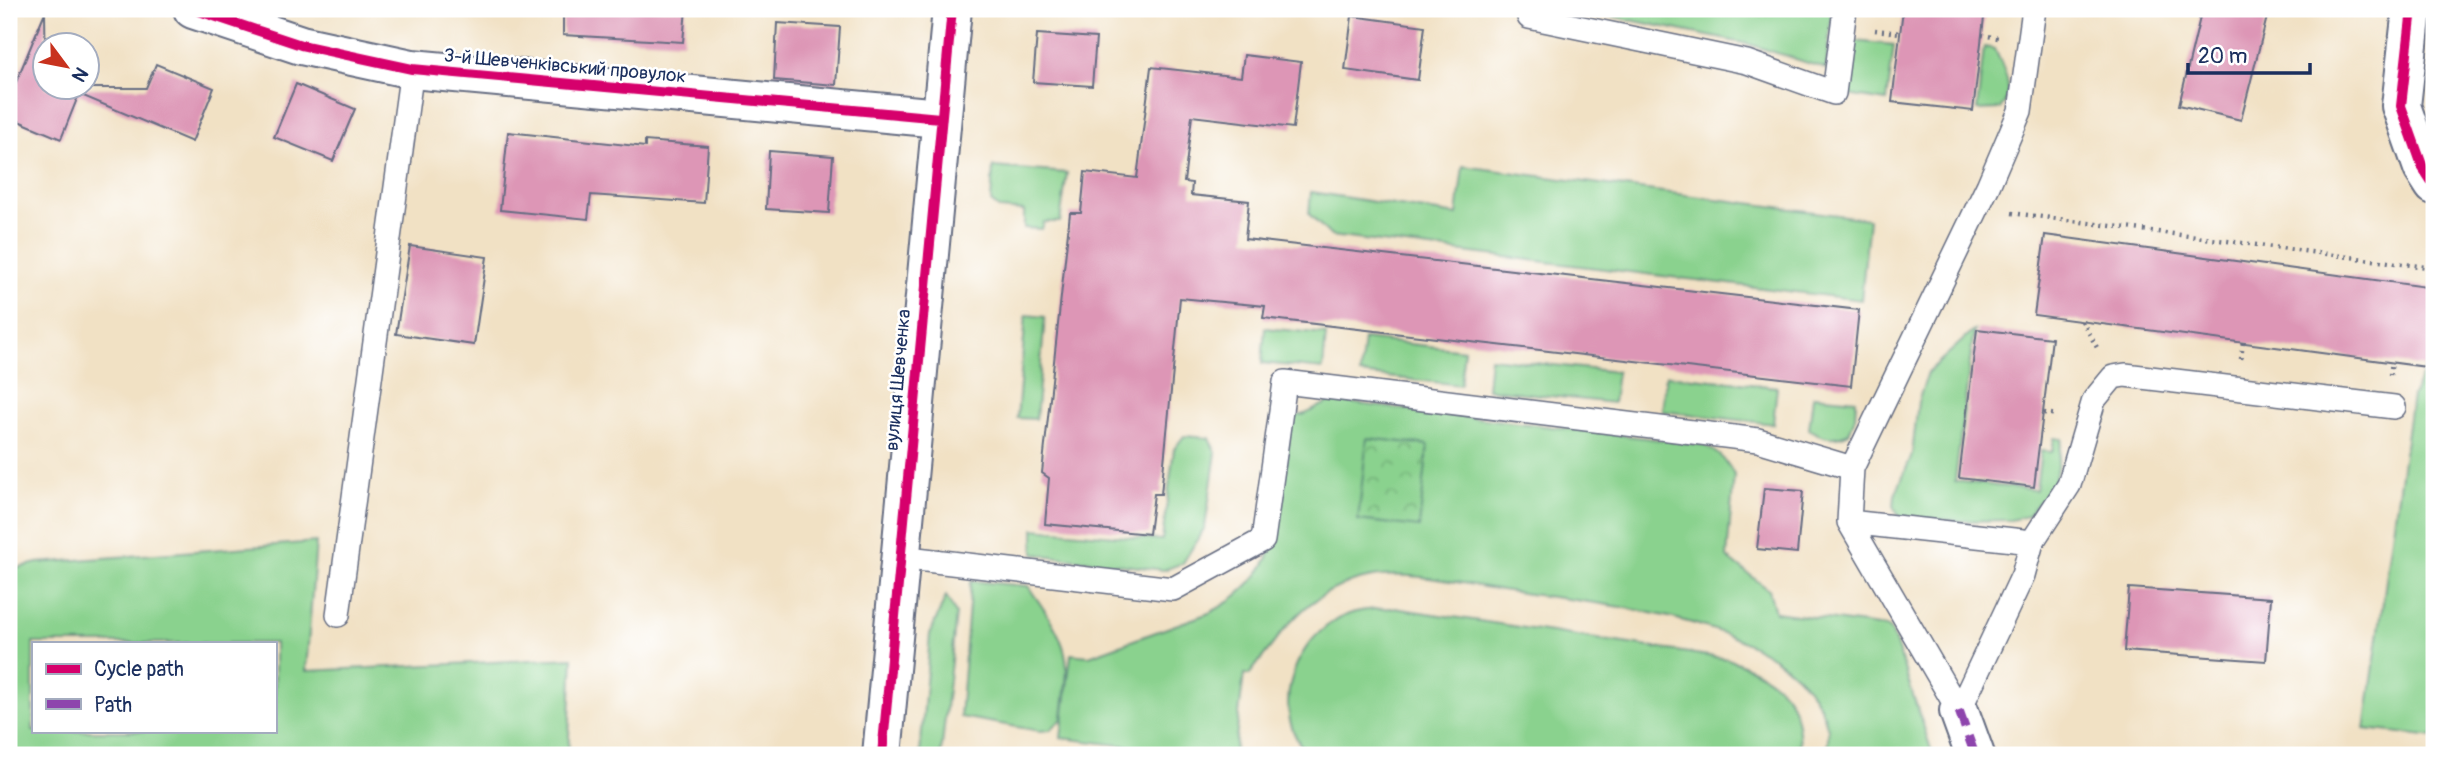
<svg xmlns="http://www.w3.org/2000/svg" width="2443" height="764" viewBox="0 0 2443 764" font-family="Pangolin,sans-serif">
<defs>
<pattern id="park-crowns" width="20" height="18" patternUnits="userSpaceOnUse" patternTransform="scale(1.75)"><rect width="20" height="18" fill="#8ad28e"/><path d="M2 6a3 3 0 1 1 6 0M12 15a3 3 0 1 1 6 0" fill="none" stroke="#70ab77"/></pattern>
</defs>
<rect width="100%" height="100%" fill="#fff"/>
<filter id="ink" filterUnits="userSpaceOnUse"><feTurbulence type="fractalNoise" baseFrequency=".0143" numOctaves="2"/><feDisplacementMap in="SourceGraphic" scale="14" xChannelSelector="R" yChannelSelector="G"/><feConvolveMatrix kernelMatrix="1 2 1 2 8 2 1 2 1" color-interpolation-filters="sRGB"/></filter>
<filter id="wash" filterUnits="userSpaceOnUse"><feTurbulence type="fractalNoise" baseFrequency=".00686" numOctaves="4" result="noise"/><feDisplacementMap in="SourceGraphic" scale="28" xChannelSelector="R" yChannelSelector="G"/><feGaussianBlur stdDeviation="1.57" result="paint"/><feColorMatrix in="noise" values="0 0 0 0 0 0 0 0 0 0 0 0 0 0 0 0 0 1.4 0 .05"/><feComposite in="paint" operator="in"/></filter>
<g filter="url(#wash)">
<rect width="100%" height="100%" fill="#f1e1c4"/>
<path fill="#8ad28e" stroke="#528076" stroke-width="2" fill-rule="evenodd" d="M1576,9H1832L1826,69L1752,45Z
M1854,41L1894,45L1887,101L1847,95Z
M1984,47L1995,49C2002,66 2018,93 2000,109L1977,110Z
M1463,166L1869,219L1861,300L1331,236L1309,214L1311,192L1457,215Z
M993,167L1067,173L1060,222H1044L1042,229L1024,228V211L1000,209L991,202Z
M1026,315L1045,317L1036,419L1017,418Z
M1265,328L1326,334L1323,369L1262,363Z
M1974,330L1955,481L2036,490L2041,451L2052,452L2054,438L2062,439L2054,485L2027,516L2011,520L1963,521L1901,517L1894,508L1895,495L1912,455L1918,402L1928,372Z
M1364,339L1464,350L1460,385L1360,374Z
M1490,358L1617,372L1613,403L1487,389Z
M2426,367L2434,368V737L2365,729L2412,396Z
M1666,375L1777,387L1773,424L1662,411Z
M1813,396L1856,400L1855,418L1849,433C1834,440 1822,438 1809,429Z
M1334,401L1704,445C1718,453 1727,460 1734,475L1727,557L1769,590L1775,612L1886,627L1892,632L1933,755H1827C1827,747 1829,737 1828,729C1803,619 1605,605 1515,592C1470,586 1407,568 1363,579C1303,594 1285,630 1249,675L1244,674L1234,755H1200L1061,738L1071,654L1089,656L1209,613C1232,602 1258,580 1268,557C1283,521 1287,456 1291,416C1310,417 1317,404 1334,401Z
M1184,436L1209,438L1216,453L1205,527L1183,563L1164,570L1034,554V529L1162,540L1174,449Z
M316,542L306,671L573,658L568,755H9V570L37,563ZM33,643H275V731H33Z
M971,581L1028,586C1041,605 1060,630 1065,653C1070,672 1063,699 1062,719L1050,730L1040,731L960,717Z
M946,596L956,614L941,755H920L930,634Z
M1394,608L1728,659C1777,677 1804,698 1799,755H1309C1269,715 1291,646 1336,620C1354,609 1374,609 1394,608Z"/>
<path fill="url(#park-crowns)" stroke="#528076" stroke-width="2" d="M1367,438L1428,445L1419,527L1358,520Z"/>
<g id="blocks">
<path fill="#dd96b6" d="M563,9H686L683,42L563,35Z
M1903,9H1985L1973,111L1892,102Z
M2202,9H2269L2241,120L2179,105Z
M45,12L46,88H146L156,64L214,88L192,142L79,94L61,139L9,117V99Z
M1352,16L1425,26L1418,80L1345,70Z
M777,23L840,27L836,85L774,80Z
M1037,34L1096,38L1092,86L1033,82Z
M1244,55L1301,62L1293,128L1192,116L1184,182L1192,183L1191,195L1249,201L1245,239L1859,310L1851,386L1263,318L1265,306L1180,298L1161,494H1154L1149,534L1045,524L1049,478L1042,473L1070,213H1081L1085,172L1137,178L1151,67L1241,77Z
M296,84L355,109L333,161L274,137Z
M508,132L645,147V141L708,146L704,203L591,195L588,219L500,210Z
M769,151L833,156L829,213L766,209Z
M2045,235L2434,288V368L2034,315Z
M410,246L487,257L474,345L396,334Z
M1977,329L2052,338L2034,487L1959,478Z
M1764,488L1803,491L1797,553L1757,549Z
M2129,588L2271,598L2266,661L2124,651Z"/>
</g>
</g>
<g filter="url(#ink)">
<use href="#blocks" fill-opacity="0" stroke="#666d82" stroke-width="2"/>
<g fill="none" stroke-linecap="round" stroke-linejoin="round">
<defs>
<path id="service" d="M1529,17L1747,62L1834,93L1845,9
M1849,522L2032,542
M900,557L1173,589L1263,540L1285,382L1758,440L1852,468
M338,615L412,69
M1959,711L1849,522L1852,468L1988,186L2020,111L2034,9
M1959,711L2023,575L2032,542L2069,485L2094,400L2113,377L2125,375L2394,407"/>
<path id="minor" d="M193,9L301,45L412,69L940,118
M2412,9L2401,106L2423,168L2434,185
M1959,711L1975,755"/>
<path id="tertiary" d="M882,755L952,9"/>
</defs>
<use href="#service" stroke="#666d82" stroke-width="26"/>
<use href="#minor" stroke="#666d82" stroke-width="42"/>
<use href="#tertiary" stroke="#666d82" stroke-width="42"/>
<path stroke="#666d82" stroke-width="4.5" stroke-dasharray="2 5" stroke-linecap="butt" d="M1875,30L1900,33
M1982,35L1998,38
M2012,213L2434,268
M2082,321L2099,351
M2241,359L2243,342
M2390,375L2392,362
M2044,413L2057,415"/>
<use href="#service" stroke="#fff" stroke-width="23"/>
<use href="#minor" stroke="#fff" stroke-width="38"/>
<use href="#tertiary" stroke="#fff" stroke-width="38"/>
<path stroke="#8e44ad" stroke-width="9" stroke-dasharray="18 9" stroke-linecap="butt" d="M1959,711L1975,755"/>
<defs>
<path id="cycleway" d="M193,9L301,45L412,69L940,118
M2412,9L2401,106L2423,168L2434,185
M882,755L952,9"/>
</defs>
<use href="#cycleway" stroke="#fff" stroke-width="15"/>
<use href="#cycleway" stroke="#d6006c" stroke-width="10"/>
</g>
</g>
<g text-anchor="middle" dominant-baseline="central" stroke-width="5" stroke-linejoin="round" paint-order="stroke">
<g font-size="19" fill="#1b2f5e" stroke="#fff">
<text transform="translate(565 66) rotate(5)">3-й Шевченківський провулок</text>
<text transform="translate(898 380) rotate(-85)">вулиця Шевченка</text>
</g>
</g>
<rect width="2443" height="764" fill="none" stroke="#fff" stroke-width="35"/>
<rect x="32" y="642" width="245" height="91" fill="#ffffff" stroke="#a4acbf" stroke-width="2"/>
<rect x="46" y="664" width="35" height="10" fill="#d6006c" stroke="#a4acbf" stroke-width="2"/>
<text x="94" y="676" font-size="21" fill="#1b2f5e">Cycle path</text>
<rect x="46" y="699" width="35" height="10" fill="#8e44ad" stroke="#a4acbf" stroke-width="2"/>
<text x="94" y="712" font-size="21" fill="#1b2f5e">Path</text>
<g transform="translate(66 66) rotate(122)"><circle r="33" fill="#ffffff" stroke="#a4acbf" stroke-width="2"/>
<path d="M0-5L12 26L0 18L-12 26Z" fill="#c8321e"/>
<text y="-10" font-size="19" font-weight="bold" text-anchor="middle" fill="#1b2f5e">N</text>
</g>
<path d="M2188 63v10h122v-10" fill="none" stroke="#1b2f5e" stroke-width="3.5"/>
<text x="2198" y="63" font-size="21" fill="#1b2f5e" stroke="#ffffff" stroke-width="5" paint-order="stroke">20 m</text>
</svg>
